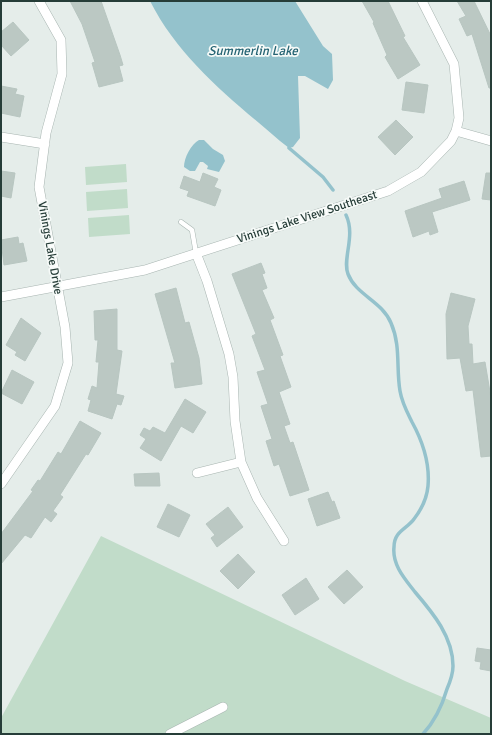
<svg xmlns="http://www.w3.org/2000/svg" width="492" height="735" viewBox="0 0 492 735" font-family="Signika,sans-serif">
<rect width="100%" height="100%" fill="#e5edea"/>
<path fill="#c1dcc9" d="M126,164L127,182L86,185L85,167Z
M127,189L128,208L87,211L86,192Z
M129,215L130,234L89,237L88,218Z
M101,536L405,681L491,718V734H1V718Z"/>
<path fill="#94c2cc" d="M150,1H295L323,46L332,54L333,80L328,89L305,76H298L300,138L293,147L289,148L280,141C230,98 180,60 150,1Z
M199,140H204L213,149L223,155L225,161L219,172L207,169L208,166L203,162H200L195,171H190L184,167C184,158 191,144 199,140Z"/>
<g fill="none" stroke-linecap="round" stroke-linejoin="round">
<path stroke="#94c2cc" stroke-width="3.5" d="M289,148L323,177L333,190
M346,215C356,236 342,259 348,274C356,295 382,301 391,323C401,346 396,368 400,391C402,403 407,412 412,422C423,442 430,463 428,486C427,497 421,510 414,519C407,529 394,531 394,547C392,565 405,579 415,592C433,613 453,637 453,666C453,673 450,682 447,689C442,706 435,721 423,734"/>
</g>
<path fill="#bbc8c3" stroke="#b8c6c1" d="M70,1H101L120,55L123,65L119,66L123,81L99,87L92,63L95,62L82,24Z
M362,1H388L405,36L403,37L420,65L398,79L385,57L387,55L373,23L374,22Z
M457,1H474L491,36V88H489L472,34L467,36L459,19L466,16Z
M13,22L29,40L11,56L1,45V32Z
M406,82L428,85L424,113L402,110Z
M1,86L17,89L15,94L24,96L20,117L1,113Z
M396,120L413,137L395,155L378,137Z
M1,171L15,173L11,198L1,196Z
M203,173L218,179L214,187L221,190L215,206L187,196L189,191L180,188L184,176L200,182Z
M486,173H491V200L482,199Z
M464,181L470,200L432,212L438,232L430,235L429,231L413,237L405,211L442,198L439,189Z
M18,237L19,244L23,243L27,261L4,265L1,240Z
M261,263L265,273L262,274L267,288L262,290L274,318L270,320L283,355L280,356L291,387L279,392L290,424L284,426L290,443L293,442L309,490L290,496L279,464L274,466L266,441L272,439L261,406L268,404L257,372L265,370L252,336L256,334L232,274Z
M176,288L185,323L189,322L199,358L202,384L175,388L171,363H175L155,294Z
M451,293L475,299L468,326L469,344H472L473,364L485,362L491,398V456L481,457L473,390L466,391L460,358L447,359L446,314Z
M117,309V350L122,351L116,394L124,396L121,405L117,404L112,419L88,411L91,400L88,399L92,386L97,388L99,362H96L98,340H95L94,311Z
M21,318L41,333L25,361L15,355L17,352L6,345Z
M12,370L34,382L22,404L1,393Z
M185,399L206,412L193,433L181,426L161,461L140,448L146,439L140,435L144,428L150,431L153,427L165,433Z
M80,421L101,433L88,455L86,454L60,495L63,497L53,511L57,514L51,522L45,517L31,538L25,535L1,564V534L33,491L31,490L38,480L40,481L58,452L61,454Z
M159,473L160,486H135L134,474Z
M328,492L332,502L334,501L340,518L317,526L308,499Z
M168,504L190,515L179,537L157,527Z
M228,507L243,527L217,547L211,538L215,535L206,524Z
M238,554L255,572L238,589L220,571Z
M347,570L363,587L344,604L328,587Z
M306,578L319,599L295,615L282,595Z
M477,648L491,650V671L480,669L481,662L475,661Z"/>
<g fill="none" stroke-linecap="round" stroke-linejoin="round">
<defs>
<path id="lane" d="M181,222L192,230L196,253"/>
<path id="street" d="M456,131L491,141
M1,137L45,144
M196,253L207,281L229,354L233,377L235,421L241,462L257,498L284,541
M1,297L145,270L388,191L421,172L451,141L456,131L459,118L454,64L422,1
M197,473L241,462
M1,484L55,406L68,363L65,327L39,187L46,133L62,74L61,40L39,1
M170,734L223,707"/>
</defs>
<use href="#lane" stroke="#a8b5b1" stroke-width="5.5"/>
<use href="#street" stroke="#a8b5b1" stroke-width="10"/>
<use href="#lane" stroke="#fff" stroke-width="4.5"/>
<use href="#street" stroke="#fff" stroke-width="9"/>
</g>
<g text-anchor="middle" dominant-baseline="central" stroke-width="3.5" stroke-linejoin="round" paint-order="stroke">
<g font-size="12" fill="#263d38" stroke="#f6faf8">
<text transform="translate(307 217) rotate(-18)">Vinings Lake View Southeast</text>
<text transform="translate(50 248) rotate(80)">Vinings Lake Drive</text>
</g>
<g font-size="13" font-style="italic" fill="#266474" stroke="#f6faf8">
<text x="253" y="51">Summerlin Lake</text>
</g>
</g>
<rect width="492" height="735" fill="none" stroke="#263d38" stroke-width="4"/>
</svg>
